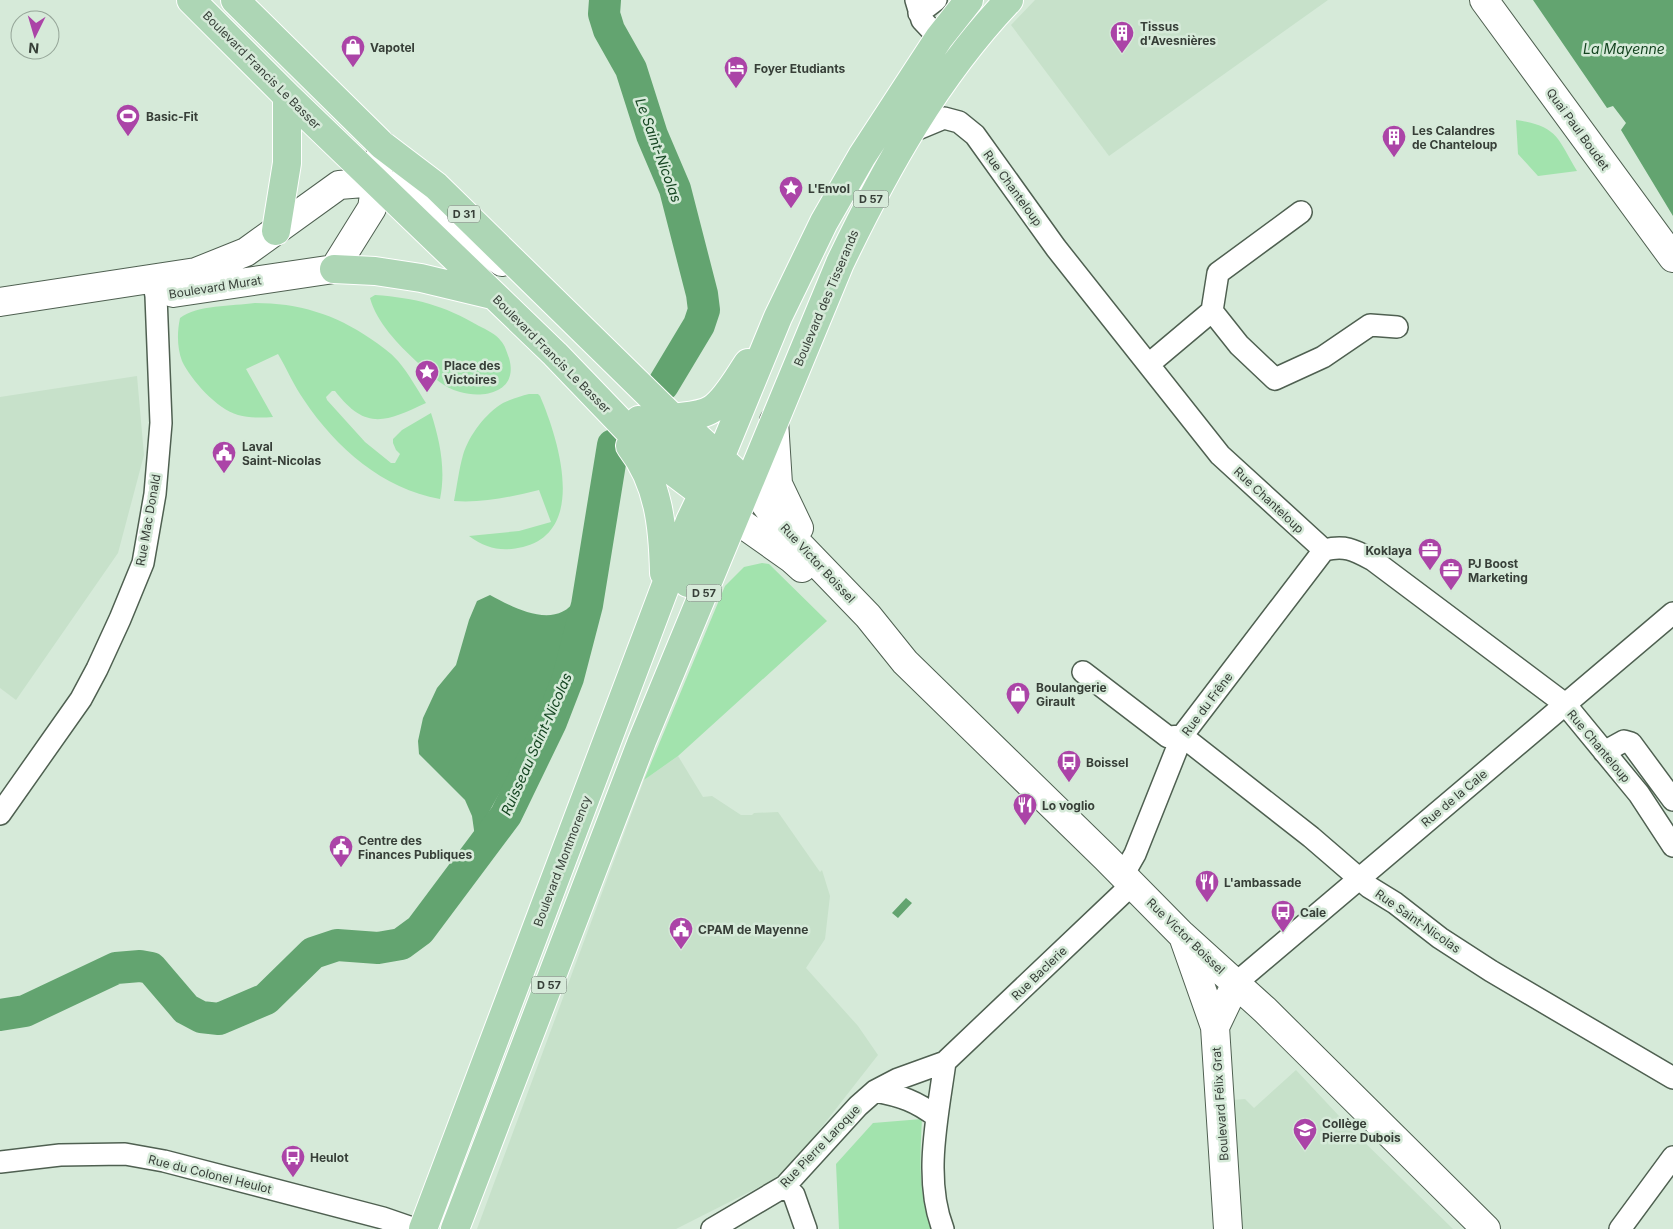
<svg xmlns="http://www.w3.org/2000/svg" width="1673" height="1229" viewBox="0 0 1673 1229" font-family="Inter,sans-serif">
<rect width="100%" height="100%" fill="#d6ead9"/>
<path fill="#c7e1ca" d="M1035,0H1328L1109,156L1011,25Z
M137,376L144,455L118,553L16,700L0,688V397Z
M678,756L703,797L712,796L741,815H752L754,813L778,812L820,872L822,870L830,896L825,939L806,968L858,1026L878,1055L785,1174L676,1229H477L644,780Z
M1296,1070L1355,1133L1453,1229H1240L1233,1100L1245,1099L1254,1108Z"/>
<path fill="#a2e3ad" d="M1516,120C1557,126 1557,137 1577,171L1538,176L1518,154Z
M375,295C416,298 443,305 479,326C487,330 496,334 501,341C505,345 507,353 509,358C519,392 484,399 460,392C443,388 429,373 417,362C398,344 377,323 370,298Z
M255,303C298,303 335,314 371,339C380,345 390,352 398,361C409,374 417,389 426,403C385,422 366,431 335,391H332L326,397L327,400L365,442L391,463H395L400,454L396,450L393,443V439L402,430L431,413C440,441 446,470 440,499C383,489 336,448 304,400C294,386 287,369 278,354L246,369L273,417C261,418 249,418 238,415C217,409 191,380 182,361C177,348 177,332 180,318C197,305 232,306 255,303Z
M529,394H538L540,396C558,438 588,531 523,547C502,552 487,549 469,536L519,531L551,522L539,490C511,497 483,503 454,501C457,486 459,469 463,455C469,435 486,413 503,403C511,399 521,396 529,394Z
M762,563L769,564L827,621L678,756L644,780L725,586L744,567Z
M922,1119C920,1157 918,1193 931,1229H839L836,1164L873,1123Z"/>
<path fill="#63a470" d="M1533,0H1673V216L1621,130L1626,123L1613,106L1607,108Z
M490,595C514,608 556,631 576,599L563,674L558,688L475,837L472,816L465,800L419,754L418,741L423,718L437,688L456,665L469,620L477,601Z
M906,898L912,903L898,918L892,913Z"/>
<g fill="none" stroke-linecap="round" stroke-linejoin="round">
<path stroke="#63a470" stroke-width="32" d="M605,0L604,14L609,30L631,69L652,135L675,189L702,294L704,310L699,325L663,385
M0,1015L25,1011L116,968L140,966L151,968L186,1009L201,1017L219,1019L266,999L313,953L337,945L378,948L401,944L420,930L506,815L551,722L568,678L587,605L613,445"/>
<defs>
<path id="street" d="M916,0L922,20L939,38
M919,13L936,0
M908,133L944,118L959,122L975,135L1056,248L1220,455L1324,550C1346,545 1354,550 1373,560L1565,704L1639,794L1673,846
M1212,311L1239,345L1275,379L1323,357L1370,325L1397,327
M1149,364L1212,311L1218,273L1301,212
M1083,672L1168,737L1182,736L1311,837L1369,887L1395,903L1440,938L1491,971L1673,1078
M1604,752L1624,741L1631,743L1673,800
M0,814L81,699L97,669L120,619L143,563L155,494L161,423L156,296L153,279
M1123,875L1135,854L1182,736L1324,550
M1236,983L1673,613
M875,1091C901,1096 916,1101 937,1117
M0,1162L60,1155L125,1154L164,1161L383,1218L415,1229
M785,1186L794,1195L806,1229
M712,1229L785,1186L858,1106L875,1091L898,1079L945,1062L1124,892L1133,885
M943,1229C923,1178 938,1114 945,1062
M1620,1229L1673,1157"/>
<path id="secondary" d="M1484,0L1673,258
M173,293L334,269L372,208L382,145
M0,302L196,272L246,252L339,185L376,182L417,192L468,238L502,262
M774,421L778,484L799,528
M747,484L763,501L782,527L868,616L905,662L1106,858L1182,935L1265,1010L1486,1229
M734,518L792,559L802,568
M1183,936L1215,1027
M1228,1229L1215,1027L1236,983"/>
<path id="primary" d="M191,0L287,96L555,354L655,458L716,504
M235,0L382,145L436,186L673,418L694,434L732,469
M276,231L287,163V96
M334,269L375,271L421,278L492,295
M673,418C685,416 701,416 712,409C726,400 739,376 748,363
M639,420C667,443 695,469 729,482
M630,446C659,483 663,527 664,573
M688,583L726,488
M423,1229L690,521L720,458L778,317L824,222L862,156L939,38L969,0
M455,1229L642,741L840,263C885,169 936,77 1009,0"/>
</defs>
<use href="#street" stroke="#4f6051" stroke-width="24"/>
<use href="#secondary" stroke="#4f6051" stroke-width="30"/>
<use href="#primary" stroke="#fff" stroke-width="30"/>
<use href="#street" stroke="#fff" stroke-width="21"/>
<use href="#secondary" stroke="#fff" stroke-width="28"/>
<use href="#primary" stroke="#add6b5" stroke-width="28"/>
</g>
<defs>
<symbol id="building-pin" viewBox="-11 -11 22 30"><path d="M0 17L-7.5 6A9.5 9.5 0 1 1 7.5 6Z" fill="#ab44a7" stroke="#d6ead9"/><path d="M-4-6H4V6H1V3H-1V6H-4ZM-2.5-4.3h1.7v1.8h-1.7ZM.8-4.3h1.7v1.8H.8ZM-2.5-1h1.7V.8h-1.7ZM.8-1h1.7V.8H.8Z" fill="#fff"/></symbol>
<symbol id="shop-pin" viewBox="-11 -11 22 30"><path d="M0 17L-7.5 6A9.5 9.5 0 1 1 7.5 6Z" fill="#ab44a7" stroke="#d6ead9"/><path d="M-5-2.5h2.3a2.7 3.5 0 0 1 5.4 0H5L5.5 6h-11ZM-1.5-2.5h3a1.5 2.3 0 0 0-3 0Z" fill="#fff"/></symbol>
<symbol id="hotel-pin" viewBox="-11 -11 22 30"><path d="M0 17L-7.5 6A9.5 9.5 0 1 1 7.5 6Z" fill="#ab44a7" stroke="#d6ead9"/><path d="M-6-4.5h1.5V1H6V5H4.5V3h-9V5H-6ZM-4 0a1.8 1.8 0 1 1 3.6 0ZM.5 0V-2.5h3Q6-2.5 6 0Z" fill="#fff"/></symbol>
<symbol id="stadium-pin" viewBox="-11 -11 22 30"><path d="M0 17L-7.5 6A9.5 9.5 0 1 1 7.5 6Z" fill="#ab44a7" stroke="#d6ead9"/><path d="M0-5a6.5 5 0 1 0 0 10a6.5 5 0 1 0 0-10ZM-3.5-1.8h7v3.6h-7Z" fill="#fff"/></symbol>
<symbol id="sight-pin" viewBox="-11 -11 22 30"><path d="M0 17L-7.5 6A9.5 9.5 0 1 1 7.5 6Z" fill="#ab44a7" stroke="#d6ead9"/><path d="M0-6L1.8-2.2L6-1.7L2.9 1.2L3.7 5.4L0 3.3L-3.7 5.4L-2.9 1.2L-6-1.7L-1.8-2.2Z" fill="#fff"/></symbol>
<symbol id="civic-pin" viewBox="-11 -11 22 30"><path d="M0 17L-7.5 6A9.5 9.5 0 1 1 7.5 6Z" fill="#ab44a7" stroke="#d6ead9"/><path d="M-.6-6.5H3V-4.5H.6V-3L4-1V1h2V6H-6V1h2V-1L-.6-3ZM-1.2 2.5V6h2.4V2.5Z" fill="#fff"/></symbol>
<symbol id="office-pin" viewBox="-11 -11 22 30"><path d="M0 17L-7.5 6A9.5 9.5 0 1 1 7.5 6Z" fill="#ab44a7" stroke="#d6ead9"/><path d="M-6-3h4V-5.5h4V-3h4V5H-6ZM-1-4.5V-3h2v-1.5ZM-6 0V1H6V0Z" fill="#fff"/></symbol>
<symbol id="bus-pin" viewBox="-11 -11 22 30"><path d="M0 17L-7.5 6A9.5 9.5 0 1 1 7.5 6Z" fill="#ab44a7" stroke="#d6ead9"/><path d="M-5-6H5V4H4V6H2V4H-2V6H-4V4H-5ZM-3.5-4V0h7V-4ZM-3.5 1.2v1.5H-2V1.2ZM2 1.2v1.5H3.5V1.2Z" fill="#fff"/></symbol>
<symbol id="restaurant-pin" viewBox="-11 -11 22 30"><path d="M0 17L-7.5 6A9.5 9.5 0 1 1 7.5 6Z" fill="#ab44a7" stroke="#d6ead9"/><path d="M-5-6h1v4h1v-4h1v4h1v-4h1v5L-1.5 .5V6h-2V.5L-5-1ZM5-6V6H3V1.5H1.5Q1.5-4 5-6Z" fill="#fff"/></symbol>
<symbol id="school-pin" viewBox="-11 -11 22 30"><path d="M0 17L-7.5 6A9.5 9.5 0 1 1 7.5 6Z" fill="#ab44a7" stroke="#d6ead9"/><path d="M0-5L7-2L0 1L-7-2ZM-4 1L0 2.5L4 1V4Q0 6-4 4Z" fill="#fff"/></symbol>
</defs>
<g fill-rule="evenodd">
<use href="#building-pin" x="1108" y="19" width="28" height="38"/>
<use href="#shop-pin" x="339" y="33" width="28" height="38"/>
<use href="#hotel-pin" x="722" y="54" width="28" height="38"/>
<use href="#stadium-pin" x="114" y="102" width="28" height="38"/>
<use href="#building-pin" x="1380" y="123" width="28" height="38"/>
<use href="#sight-pin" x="777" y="174" width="28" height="38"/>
<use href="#sight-pin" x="413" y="358" width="28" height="38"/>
<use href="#civic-pin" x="210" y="439" width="28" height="38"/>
<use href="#office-pin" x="1416" y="536" width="28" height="38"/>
<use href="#office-pin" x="1437" y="556" width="28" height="38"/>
<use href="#shop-pin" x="1004" y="680" width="28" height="38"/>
<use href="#bus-pin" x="1055" y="748" width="28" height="38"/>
<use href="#restaurant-pin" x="1011" y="791" width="28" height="38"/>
<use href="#civic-pin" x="327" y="833" width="28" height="38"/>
<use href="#restaurant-pin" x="1193" y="868" width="28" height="38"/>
<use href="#bus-pin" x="1269" y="898" width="28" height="38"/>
<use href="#civic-pin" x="667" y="915" width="28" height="38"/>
<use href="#school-pin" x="1291" y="1116" width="28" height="38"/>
<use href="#bus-pin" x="279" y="1143" width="28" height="38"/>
</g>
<g text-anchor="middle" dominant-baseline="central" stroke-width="5" stroke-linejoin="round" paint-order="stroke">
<g fill="#d6ead9" stroke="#677268" stroke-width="1">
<rect x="853.5" y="190.5" width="35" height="17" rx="4"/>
<rect x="448" y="205.5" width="32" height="17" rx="4"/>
<rect x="686.5" y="584.5" width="35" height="17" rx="4"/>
<rect x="531.5" y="976.5" width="35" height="17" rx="4"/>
</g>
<g font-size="11" font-weight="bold" fill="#373f38">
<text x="871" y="199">D 57</text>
<text x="464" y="214">D 31</text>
<text x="704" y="593">D 57</text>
<text x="549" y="985">D 57</text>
</g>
<g font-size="12" font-weight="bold" fill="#373f38" stroke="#d6ead9" text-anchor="start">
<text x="1140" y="26">Tissus<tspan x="1140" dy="14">d'Avesnières</tspan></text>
<text x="370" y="47">Vapotel</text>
<text x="754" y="68">Foyer Etudiants</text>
<text x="146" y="116">Basic-Fit</text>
<text x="1412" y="130">Les Calandres<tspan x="1412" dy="14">de Chanteloup</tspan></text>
<text x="808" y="188">L'Envol</text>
<text x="444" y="365">Place des<tspan x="444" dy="14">Victoires</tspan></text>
<text x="242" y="446">Laval<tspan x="242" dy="14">Saint-Nicolas</tspan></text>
<text x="1412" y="550" text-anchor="end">Koklaya</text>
<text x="1468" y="563">PJ Boost<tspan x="1468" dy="14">Marketing</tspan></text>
<text x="1036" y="687">Boulangerie<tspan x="1036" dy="14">Girault</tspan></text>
<text x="1086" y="762">Boissel</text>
<text x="1042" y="805">Lo voglio</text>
<text x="358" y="840">Centre des<tspan x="358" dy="14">Finances Publiques</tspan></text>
<text x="1224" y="882">L'ambassade</text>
<text x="1300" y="912">Cale</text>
<text x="698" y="929">CPAM de Mayenne</text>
<text x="1322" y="1123">Collège<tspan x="1322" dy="14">Pierre Dubois</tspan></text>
<text x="310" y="1157">Heulot</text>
</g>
<g font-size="12" fill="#373f38" stroke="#d6ead9">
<text transform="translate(262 70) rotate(45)">Boulevard Francis Le Basser</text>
<text transform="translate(1578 129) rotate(54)">Quai Paul Boudet</text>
<text transform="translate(1013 188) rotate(54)">Rue Chanteloup</text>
<text transform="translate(215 287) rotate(-9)">Boulevard Murat</text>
<text transform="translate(826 298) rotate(-67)">Boulevard des Tisserands</text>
<text transform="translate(552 354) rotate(45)">Boulevard Francis Le Basser</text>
<text transform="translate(1269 500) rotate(43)">Rue Chanteloup</text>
<text transform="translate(148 520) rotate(-80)">Rue Mac Donald</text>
<text transform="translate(818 563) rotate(47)">Rue Victor Boissel</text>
<text transform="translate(1207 704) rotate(-53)">Rue du Frêne</text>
<text transform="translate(1599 746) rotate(50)">Rue Chanteloup</text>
<text transform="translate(1454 798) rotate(-40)">Rue de la Cale</text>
<text transform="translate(562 861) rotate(-69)">Boulevard Montmorency</text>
<text transform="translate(1418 921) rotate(35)">Rue Saint-Nicolas</text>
<text transform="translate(1186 936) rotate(44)">Rue Victor Boissel</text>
<text transform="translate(1039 973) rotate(-44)">Rue Baclerie</text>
<text transform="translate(1220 1104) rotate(-94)">Boulevard Félix Grat</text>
<text transform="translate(820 1146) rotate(-46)">Rue Pierre Laroque</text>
<text transform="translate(210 1174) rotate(14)">Rue du Colonel Heulot</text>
</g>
<g font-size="14" font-style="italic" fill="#154521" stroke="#d6ead9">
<text x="1624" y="48">La Mayenne</text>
<text transform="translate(659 150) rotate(70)">Le Saint-Nicolas</text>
<text transform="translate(536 744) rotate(-66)">Ruisseau Saint-Nicolas</text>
</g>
</g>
<g transform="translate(35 35) rotate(185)"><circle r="24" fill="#d6ead9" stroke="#96a699"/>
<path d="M0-4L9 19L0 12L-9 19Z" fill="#ab44a7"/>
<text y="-8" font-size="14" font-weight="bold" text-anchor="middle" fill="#373f38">N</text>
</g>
</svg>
